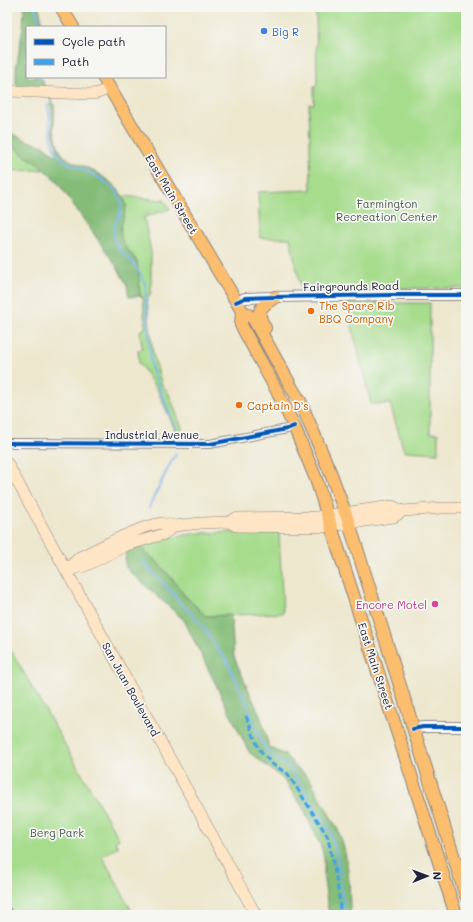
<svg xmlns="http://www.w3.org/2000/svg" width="473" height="922" viewBox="0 0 473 922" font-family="Mali,sans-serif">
<rect width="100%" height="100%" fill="#f6f6f2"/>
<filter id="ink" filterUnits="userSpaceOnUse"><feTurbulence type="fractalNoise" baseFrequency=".025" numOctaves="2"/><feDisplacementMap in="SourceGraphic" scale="8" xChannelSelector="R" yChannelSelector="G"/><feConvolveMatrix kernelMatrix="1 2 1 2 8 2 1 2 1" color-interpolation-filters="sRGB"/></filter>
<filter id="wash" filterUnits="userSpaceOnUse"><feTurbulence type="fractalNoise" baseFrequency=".012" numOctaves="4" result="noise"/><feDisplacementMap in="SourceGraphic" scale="16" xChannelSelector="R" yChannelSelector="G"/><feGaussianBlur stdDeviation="0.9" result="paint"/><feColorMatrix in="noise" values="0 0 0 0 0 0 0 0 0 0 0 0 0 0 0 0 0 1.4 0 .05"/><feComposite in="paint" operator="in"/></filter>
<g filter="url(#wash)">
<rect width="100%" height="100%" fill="#ede7ce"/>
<path fill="#a6dc8c" stroke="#647f64" d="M316,7H462L464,12V81H466V288L301,289L290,238H260L258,192L311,190L309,104H314V86H317Z
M7,141L24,155L34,161L43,170L7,171Z
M123,196L161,200L163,198L170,209L144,217L151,252V293L147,299L153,354L162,385L168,392L182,428C181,432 180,434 175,435V430L158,391L139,363L138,350L142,349L140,330L145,329L143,297L140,296L137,261L123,244L121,238L120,231L121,223L126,206Z
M347,303H430V433H438V453L404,451L390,404H371L347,306Z
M279,532L283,613L206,616L185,596L169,575L156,561L147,554L138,546L162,539L198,533Z
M7,652H12L119,839L115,842L118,847L102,856L134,915H7Z"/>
<path fill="#84bc78" stroke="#536f5a" d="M24,7H39L42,22V27H27V77H41L43,81L44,86L16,85V69L23,27Z
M51,99C57,107 54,117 54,126C55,134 57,145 61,152C67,162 80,164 90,169C97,173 104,177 110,182C117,188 126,197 126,207C125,218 119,226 121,237C123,247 131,252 136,260C139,264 139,289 140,296L129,297L127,285L117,267L56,180L34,161L24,155L7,141V130L13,134L28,141L44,146L55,155L58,153L53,131Z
M138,546L147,554L156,561L169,575L185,596L206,616L231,615L234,657L261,718L269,747L285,755L290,760L295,767L305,774L311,781L338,830C349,856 350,887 350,915H329L324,881V860L322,849L302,806L283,779L249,752L184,620L127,569C123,562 127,557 125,552Z"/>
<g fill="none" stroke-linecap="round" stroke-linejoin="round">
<path stroke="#7eb2ec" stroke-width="2" d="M35,7L39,22L38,27
M27,55V61
M39,77L41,79
M48,105C51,120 49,137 55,150C60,161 72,165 82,169C93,174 110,183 117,193C129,210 112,219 114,237C115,249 126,255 133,263C137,268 141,275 144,281C147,290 146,300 147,309C148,327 149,345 151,364L152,370L178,433
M149,507L172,460L176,454
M143,560L146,566L168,588L181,604L196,618L207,632L217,649L222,654L228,663L250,711L260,739L265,748L272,756L282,763L288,766L291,769L316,810L327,825L331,833L338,862L342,893L344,905L343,915"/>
</g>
</g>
<g filter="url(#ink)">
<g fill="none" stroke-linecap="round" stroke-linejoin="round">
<defs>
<path id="minor" d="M7,443L210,444L287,429L294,426
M7,912L8,915"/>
<path id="tertiary" d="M236,302L245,298L275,297L391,295H466
M413,729L423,727H466"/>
<path id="secondary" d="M7,91L92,94L98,93L110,88
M7,463L256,915
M229,522L236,526L321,527L394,517L403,511
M66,570L80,557L123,536L145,527L161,523L175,526L201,523L229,522L236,518L317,517L392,506L403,511L442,508H466
M66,570L85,566L127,545L164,534L175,526"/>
<path id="primary" d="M61,7L73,27
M103,77L242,311L253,318L293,390L300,401L331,474L349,523L466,896
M242,311L241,325L277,391L294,426L316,479L331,526L456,915
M265,328C255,310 260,307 275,297"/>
</defs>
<use href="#minor" stroke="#888484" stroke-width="10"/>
<use href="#tertiary" stroke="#888484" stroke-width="12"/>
<use href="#secondary" stroke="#888484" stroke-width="12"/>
<use href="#primary" stroke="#888484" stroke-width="14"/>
<use href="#minor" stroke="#fff" stroke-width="8"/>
<use href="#tertiary" stroke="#fff" stroke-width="10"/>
<use href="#secondary" stroke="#fde5c5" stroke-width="11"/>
<use href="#primary" stroke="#fbbd6e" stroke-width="12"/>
<path stroke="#3ea2ec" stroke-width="3" stroke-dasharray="6 3" stroke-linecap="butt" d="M246,716L258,747L264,755L272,764L288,774L323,829L328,838L337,883L340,904L339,915"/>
<defs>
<path id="cycleway" d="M236,302L245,298L275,297L391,295H466
M7,443L210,444L287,429L294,426
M413,729L423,727H466"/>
</defs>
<use href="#cycleway" stroke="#f6f6f2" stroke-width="6"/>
<use href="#cycleway" stroke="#0057b8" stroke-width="4"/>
</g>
</g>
<circle fill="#3f7fe0" stroke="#f6f6f2" stroke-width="1.5" cx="264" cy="31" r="4"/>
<g fill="#e8710a" stroke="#f6f6f2" stroke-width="1.5">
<circle cx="311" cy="311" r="4"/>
<circle cx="239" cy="405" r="4"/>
</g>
<circle fill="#d1479c" stroke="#f6f6f2" stroke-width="1.5" cx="435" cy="604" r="4"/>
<g text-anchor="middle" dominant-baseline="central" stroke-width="3.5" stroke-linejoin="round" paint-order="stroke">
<g font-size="11" fill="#366cbe" stroke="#f6f6f2" text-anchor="start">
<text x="272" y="31">Big R</text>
</g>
<g font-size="11" fill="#22223b" stroke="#f6f6f2">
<text transform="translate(172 194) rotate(59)">East Main Street</text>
<text transform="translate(351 286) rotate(-1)">Fairgrounds Road</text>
<text x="152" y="434">Industrial Avenue</text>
<text transform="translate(376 666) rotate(72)">East Main Street</text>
<text transform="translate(131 689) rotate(61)">San Juan Boulevard</text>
</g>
<g font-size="11" fill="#4a5a53" stroke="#f6f6f2">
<text x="387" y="203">Farmington<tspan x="387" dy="13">Recreation Center</tspan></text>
<text x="57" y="832">Berg Park</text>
</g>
<g font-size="11" fill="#c56008" stroke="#f6f6f2" text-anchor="start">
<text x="319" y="305">The Spare Rib<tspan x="319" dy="13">BBQ Company</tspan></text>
<text x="247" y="405">Captain D's</text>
</g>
<g font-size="11" fill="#b23c85" stroke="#f6f6f2" text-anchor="end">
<text x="427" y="604">Encore Motel</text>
</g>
</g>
<rect width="473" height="922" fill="none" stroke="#f6f6f2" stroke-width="24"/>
<rect x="26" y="26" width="140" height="52" fill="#f6f6f2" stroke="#a1a1a9"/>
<rect x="34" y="39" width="20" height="6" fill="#0057b8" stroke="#a1a1a9"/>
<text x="62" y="46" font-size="12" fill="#22223b">Cycle path</text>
<rect x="34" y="59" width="20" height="6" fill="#3ea2ec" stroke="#a1a1a9"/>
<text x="62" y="66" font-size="12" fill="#22223b">Path</text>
<g transform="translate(427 876) rotate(89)" stroke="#f6f6f2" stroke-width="3" paint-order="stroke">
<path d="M0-3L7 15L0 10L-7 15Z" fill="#22223b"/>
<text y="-6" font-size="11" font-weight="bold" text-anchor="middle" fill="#22223b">N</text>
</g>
</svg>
